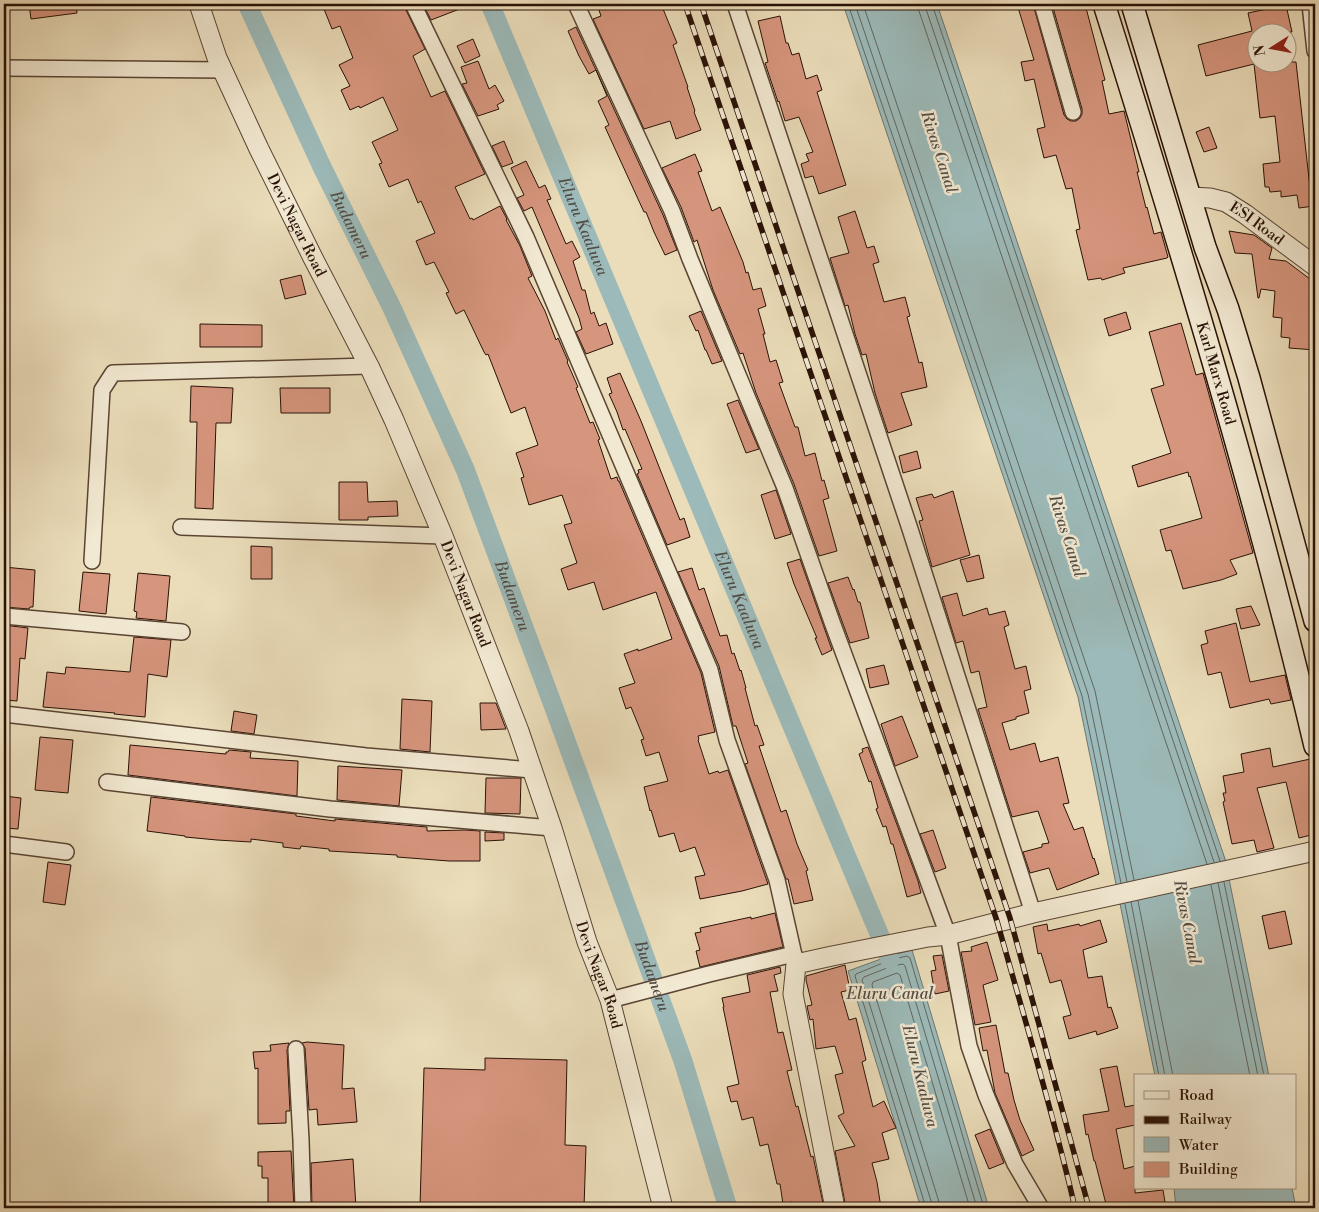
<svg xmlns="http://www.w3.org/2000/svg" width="1319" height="1212" viewBox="0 0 1319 1212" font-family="'Libre Bodoni',serif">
<rect width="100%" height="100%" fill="#ebddba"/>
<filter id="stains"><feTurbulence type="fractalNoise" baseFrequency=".004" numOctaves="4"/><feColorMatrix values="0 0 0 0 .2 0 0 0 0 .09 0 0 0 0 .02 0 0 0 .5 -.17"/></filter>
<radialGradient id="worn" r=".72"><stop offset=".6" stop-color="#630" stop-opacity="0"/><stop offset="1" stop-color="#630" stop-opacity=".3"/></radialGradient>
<path fill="#9cbab9" stroke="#6e7671" d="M843,4H937L1225,859L1269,1076H1155L1078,697Z
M912,950L989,1208H921L848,971L889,956Z
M1174,1188H1292L1296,1208H1176Z"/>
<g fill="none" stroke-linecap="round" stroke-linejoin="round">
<path stroke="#626660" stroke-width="1" d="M848,4L1082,696L1121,883
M855,4L1088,694L1127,882
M863,4L1095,691L1134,880
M918,4L919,11L1207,864
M926,4V9L1214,862
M932,4L1220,861
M1224,882L1264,1076
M1218,883L1258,1076
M1211,885L1250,1076
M1138,901L1173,1076
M1131,902L1165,1076
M1125,904L1159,1076
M926,1208L855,976L856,974L890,960L907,956L910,958L984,1208
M932,1208V1204L862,980L864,977L892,966L903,964L905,966L977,1208
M940,1208L939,1202L872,985L873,982L897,973L900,975L970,1208"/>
<g stroke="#9cbab9" stroke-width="19">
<path id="s1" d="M247,4L322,167L392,308L465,469L557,716L683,1061L728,1208"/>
<path id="s2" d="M490,4L890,960"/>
</g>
</g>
<path fill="#d6957d" stroke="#291106" d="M29,4H76L77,13L31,19Z
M322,4H404L405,8L425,49L413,56L431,97L445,91L485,174L455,187L470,219L472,218L473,220L500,206L507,219L506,220L520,246L532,276L528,278L545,311L556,340L558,338L568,361L567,362L578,387L576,388L590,423L593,422L600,439L598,440L611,479L617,477L618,481H619L701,673L715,732L698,736L699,739L698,740L709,774L718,771L719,773L728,770L768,884L742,891L700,899L695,877L705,875L695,847L680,852L674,833L659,837L651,810L650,811L644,787L668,781L659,752L646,756L641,740L644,739L631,707L626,709L619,688L635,683L624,654L638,649V651L672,639L656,592L603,610L594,582L568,590L561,569L577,563L564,525L572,523L562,495L529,505L521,478L524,477L516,453L538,445L525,407L511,413L488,354L486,355L484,352L464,310L456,314L446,293L449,292L434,262L426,265L416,241L435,233L421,201L418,203L408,179L389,187L379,164L382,163L372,142L398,130L383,97L360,108L359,106L350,110L341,90L350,86L339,65L353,58L340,26L332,29Z
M423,4H470V5L431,20Z
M597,4H661L677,43L673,45L688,87H687L695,111L694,112L701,130L676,139L670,121L644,129L593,19L601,16Z
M1017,4H1033L1064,115L1067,119L1071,121H1076L1080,118L1082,114V109L1052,4H1085L1105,80L1102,81L1109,114L1124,111L1139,172H1137L1146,208L1147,207L1154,234L1161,232L1168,257L1167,258L1123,268L1125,273L1102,280L1101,278L1088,280L1076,230L1080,229L1072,188L1066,189L1056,155L1044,158L1037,129L1045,127L1034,79L1025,81L1021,62L1034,60Z
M1286,5L1292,32H1256V62H1296L1310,188H1313L1314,206L1299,208L1297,195L1281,197V191L1270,192L1269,187H1265L1263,164L1280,162L1275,116L1260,118L1254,64L1206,76L1198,45L1252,31L1248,13Z
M780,16L786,43H788L792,55L799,53L806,79L817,75L822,90L817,92L846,185L819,194L813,176L805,178L801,164L809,161L806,154L813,152L799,117L785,121L779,101L778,102L765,63L768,62L758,21Z
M576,27L663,215L677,250L665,255L654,232L646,212H644L605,127L609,125L598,101L607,96L596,70L589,74L579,56L568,31Z
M473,39L480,56L465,63L457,46Z
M478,61L489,89L495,85L504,101L497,105L499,109L478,116L462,84L467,83L461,67Z
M1209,127L1217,148L1204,152L1196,132Z
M504,141L513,163L502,167L492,146Z
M695,154L702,171L698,172L712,211L720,207L743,262L746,273L748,272L753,290L761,288L766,306L758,309L765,334H763L770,362L776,360L783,382L779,383L795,427H798L805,456L815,453L822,481L824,480L829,498L823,500L837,551L819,556L794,484L756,393L743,353L740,354L713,290L697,240L694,242L681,207L662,168Z
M526,161L539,188L545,185L551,199L547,200L566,244L572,241L580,257L573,261L582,290H585L591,314L594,312L599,326L606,323L613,344L586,354L576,332L582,329L579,318L532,207L524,211L517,198L524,195L511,168Z
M855,211L867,248L874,246L879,262L873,264L884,302L905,297L910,316L907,317L919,363L922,362L927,387L901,393L912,425L888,433L875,393L866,354L862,355L855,334L848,305L845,306L830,258L849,253L838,217Z
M1229,231L1254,235L1272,248L1269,259L1286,261L1314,282V297L1313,323H1315V350L1289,348L1290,338L1281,337L1282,318L1273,317L1275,291L1261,289L1259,298H1258L1252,254L1235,253Z
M301,275L306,294L285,299L280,280Z
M701,311L722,361L712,364L706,350H705L698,330L696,331L689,316Z
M1126,312L1131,329L1109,336L1104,319Z
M1181,323L1196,375L1203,373L1253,553L1230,560L1237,574L1221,580L1183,589L1171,550L1166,551L1160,530L1202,518L1190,476L1189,477L1188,472L1138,487L1132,466L1171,453L1151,389L1164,385L1149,332Z
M200,324L262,325V347H200Z
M620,373L641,421L680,520L684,518L690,537L667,545L637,474L639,473L638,470L642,469L625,429L623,430L617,412L609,394L612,393L607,378Z
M191,386L233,388L231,423H216L213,509L195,508L197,422H190Z
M280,388H330V413H281Z
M738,400L759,449L746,453L727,404Z
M917,451L921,468L903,473L899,456Z
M339,482H367L368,502L397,501L398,516L368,517V520H339Z
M776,490L791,534L775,539L761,495Z
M953,491L970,555L932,567L919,521L923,520L916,498L932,494L934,498Z
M251,546L272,547V579H251Z
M979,555L984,578L967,582L960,560Z
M800,559L832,650L822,655L815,638H817L794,584L787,563Z
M4,567L35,570L33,607H30L29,609L4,607Z
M692,568L699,590L704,588L720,636L727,635L732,654L734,653L740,671L741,670L746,688H745L755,726L757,725L764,745L759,746L781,812L786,810L797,844L808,870L806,871L813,900L794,904L788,879H786L745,764L748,763L736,726H733L719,666L678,572Z
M83,572L110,574L106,614L79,611Z
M138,573L170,576L166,621L136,618L137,612L134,611Z
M848,577L853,590L854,589L858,602H860L869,638L850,643L828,583Z
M957,593L963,616L987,608L989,615L1005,611L1009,625L1004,627L1015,669L1026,666L1031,689L1024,691L1029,713L1016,717V719L1002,723L1010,750L1035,743L1040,762L1058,757L1069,803L1063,804L1074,830L1083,827L1093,859L1094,858L1099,874L1057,890L1049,868L1030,873L1023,852L1042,847V844L1049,843L1038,811L1012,817L978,709L987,707L979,671L971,673L963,641L956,643L942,597Z
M1251,606L1260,625L1241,629L1236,609Z
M1236,623L1250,682L1285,675L1291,700L1271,704L1269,699L1230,708L1221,672L1208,675L1201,645L1208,643L1205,631Z
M4,625L28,628L25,659L20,658L17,701L4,700Z
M134,637L171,640L167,677L148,674L145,717L114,714L115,713L43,707L47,672L65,674L66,667L130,672Z
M884,665L889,684L870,688L866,669Z
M402,699L432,701L430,752L400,749Z
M480,703H496L506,729L481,730Z
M234,711L257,715L254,734L231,731Z
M902,716L918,757L895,766L881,724Z
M40,737L73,740L68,793L35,790Z
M130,745L226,754V752H228L229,750L251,752L250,758L298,761L297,796L128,775Z
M868,747L918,881L921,893L907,897L893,844H891L886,826L883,827L876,809L878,808L871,781L869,782L859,754L863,752L862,749Z
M1270,748L1273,767L1315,758V834L1299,838L1286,782L1257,788L1274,848L1257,852L1254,840L1232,844L1223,802L1225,801L1223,793H1226L1223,776L1244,772L1241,754Z
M338,766L402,770L399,806L337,800Z
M486,778H521L520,814L485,813Z
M4,796L21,798L18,829L4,828Z
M151,797L296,814V816L335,821V819L427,827V831L465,830L480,831V861H449L397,857V855L329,851V849L301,846L300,849L283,847V843L251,839V842L217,840L185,837V836L147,831Z
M933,830L946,868L935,872L920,834Z
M485,832L504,833V840L485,841Z
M48,862L71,865L65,905L43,902Z
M1285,911L1292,944L1269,949L1262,916Z
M775,913L783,947L700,967L696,951L700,950L695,933L701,932L700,928L751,917V919Z
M1100,920L1107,942L1083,950L1088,978L1102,976L1108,1008L1111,1007L1118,1028L1097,1035L1096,1031L1069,1039L1063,1017L1071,1015L1061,980L1050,983L1041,953L1038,954L1033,927L1047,924L1048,931L1079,924L1080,926Z
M987,942L998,980L983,985L991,1022L975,1025L961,952L972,951L971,947Z
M942,955L949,991L935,994L931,971L936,970L933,956Z
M845,965L850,990L841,992L849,1020L856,1018L866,1060L862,1062L873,1107L884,1101L896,1128L882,1133L889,1159L872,1163L877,1182L881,1208H846L835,1151L855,1146L838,1116L844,1113L835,1075L843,1073L835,1046L816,1049L813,1019L810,1020L807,1006L812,1005L806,980V976Z
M780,967L781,973L774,975L778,991L770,992L778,1033L783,1032L792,1070L787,1071L796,1107L798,1106L811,1157L813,1156L824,1208H793L792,1202L783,1204L780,1184H777L768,1144L760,1146L753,1117L742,1120L737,1101L731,1102L727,1087L739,1084L723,1007H724L722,998L750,992L747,975Z
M996,1025L1005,1073H1008L1014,1100L1020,1120L1034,1150L1022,1156L995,1093L987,1050L983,1051L979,1028Z
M307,1042L344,1045L342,1089L354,1088L357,1122L318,1125L317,1109L309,1110L305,1048L302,1043Z
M289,1043L287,1050L290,1111H286V1123L258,1124V1068L255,1069L253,1052L271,1051L270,1045Z
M485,1058L567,1060L565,1145L586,1146L584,1208H470L420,1207L424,1068L485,1070Z
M1117,1066L1125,1107L1135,1105V1125L1116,1129L1124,1169L1135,1166V1193L1163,1190L1166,1208H1107L1095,1161H1094L1088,1134L1086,1135L1083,1115L1109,1111L1100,1069Z
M990,1129L1004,1163L989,1169L975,1135Z
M291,1151L294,1208H268V1178H262V1166H258V1152Z
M353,1159L356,1208H312L311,1163Z"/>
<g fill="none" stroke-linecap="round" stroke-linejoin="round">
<defs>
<path id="minor" d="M413,4L526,237L710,670L727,740L777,880L796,964
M576,4L672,211L690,259L785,488L832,622L948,935L969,1046L986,1095L1015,1164L1041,1208
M735,4L909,526L1033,913
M1042,4L1073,112
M1310,4L1315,51
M4,68L223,70
M181,527L443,536
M92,561L102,390L113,373L369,366
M4,616L182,632
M4,714L366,756L532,770
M107,782L330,809L552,828
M4,844L66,852
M610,1000L709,974L794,954
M296,1049L301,1140L303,1208"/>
<g id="tertiary">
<path id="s3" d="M199,4L217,58L259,149L313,258L369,366L394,420L443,536L519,731L552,828L587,942L610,1000L663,1208"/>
<path id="s4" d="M1190,197L1210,198L1226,202L1245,214L1315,266"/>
<path d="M835,1208L793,994L796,964L832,956L928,937L948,935L1033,913L1315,851"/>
</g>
<g id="secondary">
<path id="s5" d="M1104,4C1181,249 1256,496 1315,746"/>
<path d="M1132,4L1205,247L1228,309L1249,378L1315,621"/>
</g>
</defs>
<use href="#minor" stroke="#5a4433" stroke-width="18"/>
<use href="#tertiary" stroke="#5a4433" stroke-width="21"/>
<use href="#secondary" stroke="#291106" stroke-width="24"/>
<use href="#minor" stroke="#f2e9d2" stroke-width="15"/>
<use href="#tertiary" stroke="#f2e9d2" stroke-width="19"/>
<use href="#secondary" stroke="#f2e9d2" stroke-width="21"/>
<defs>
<path id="rail" d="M685,4L997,921C1024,1017 1053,1112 1075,1208
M701,4L1010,918L1089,1208"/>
</defs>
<use href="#rail" stroke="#291106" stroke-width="5.5"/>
<use href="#rail" stroke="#f2e9d2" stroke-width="4" stroke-dasharray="11" stroke-linecap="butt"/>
</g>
<g text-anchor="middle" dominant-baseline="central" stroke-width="5" stroke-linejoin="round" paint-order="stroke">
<g font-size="15" fill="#291106" stroke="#f2e9d2">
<text stroke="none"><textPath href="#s4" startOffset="74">ESI Road</textPath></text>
<text stroke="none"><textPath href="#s3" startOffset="242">Devi Nagar Road</textPath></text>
<text stroke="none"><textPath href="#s5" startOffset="386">Karl Marx Road</textPath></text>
<text stroke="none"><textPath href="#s3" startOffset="648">Devi Nagar Road</textPath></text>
<text stroke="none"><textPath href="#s3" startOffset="1052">Devi Nagar Road</textPath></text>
</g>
<g font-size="16" font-style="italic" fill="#514c45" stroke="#f2e9d2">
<text transform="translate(939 152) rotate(72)">Rivas Canal</text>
<text stroke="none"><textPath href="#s1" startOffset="244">Budameru</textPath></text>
<text stroke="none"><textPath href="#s2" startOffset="241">Eluru Kaaluva</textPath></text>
<text transform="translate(1067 536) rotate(72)">Rivas Canal</text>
<text stroke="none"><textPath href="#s1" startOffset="649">Budameru</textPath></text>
<text stroke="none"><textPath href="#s2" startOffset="646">Eluru Kaaluva</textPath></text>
<text transform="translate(1187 922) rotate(79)">Rivas Canal</text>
<text stroke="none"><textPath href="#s1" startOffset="1054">Budameru</textPath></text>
<text x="890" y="994">Eluru Canal</text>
<text transform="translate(920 1076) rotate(76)">Eluru Kaaluva</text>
</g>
</g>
<rect width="1319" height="1212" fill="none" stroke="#ebddba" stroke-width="20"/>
<rect x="5" y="5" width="1309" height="1202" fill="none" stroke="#291106" stroke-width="2.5"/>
<rect x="10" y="10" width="1299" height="1192" fill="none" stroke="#291106"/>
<rect x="1134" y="1074" width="162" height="115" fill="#f2e9d2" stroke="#a29380"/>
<rect x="1144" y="1091" width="25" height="8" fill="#f2e9d2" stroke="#a29380"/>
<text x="1179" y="1100" font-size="15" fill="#291106">Road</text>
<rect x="1144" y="1116" width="25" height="8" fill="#291106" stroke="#a29380"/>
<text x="1179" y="1124" font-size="15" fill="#291106">Railway</text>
<rect x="1144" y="1137" width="25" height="15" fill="#9cbab9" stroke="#a29380"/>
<text x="1179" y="1150" font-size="15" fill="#291106">Water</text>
<rect x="1144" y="1162" width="25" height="15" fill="#d6957d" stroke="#a29380"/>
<text x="1179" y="1174" font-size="15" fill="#291106">Building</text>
<g transform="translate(1272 48) rotate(259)"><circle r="24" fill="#f2e9d2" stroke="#a29380"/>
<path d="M0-4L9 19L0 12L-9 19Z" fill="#8f2418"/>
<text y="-8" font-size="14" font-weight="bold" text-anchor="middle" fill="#291106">N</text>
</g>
<rect width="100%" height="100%" filter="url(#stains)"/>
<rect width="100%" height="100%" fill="url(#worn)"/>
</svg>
